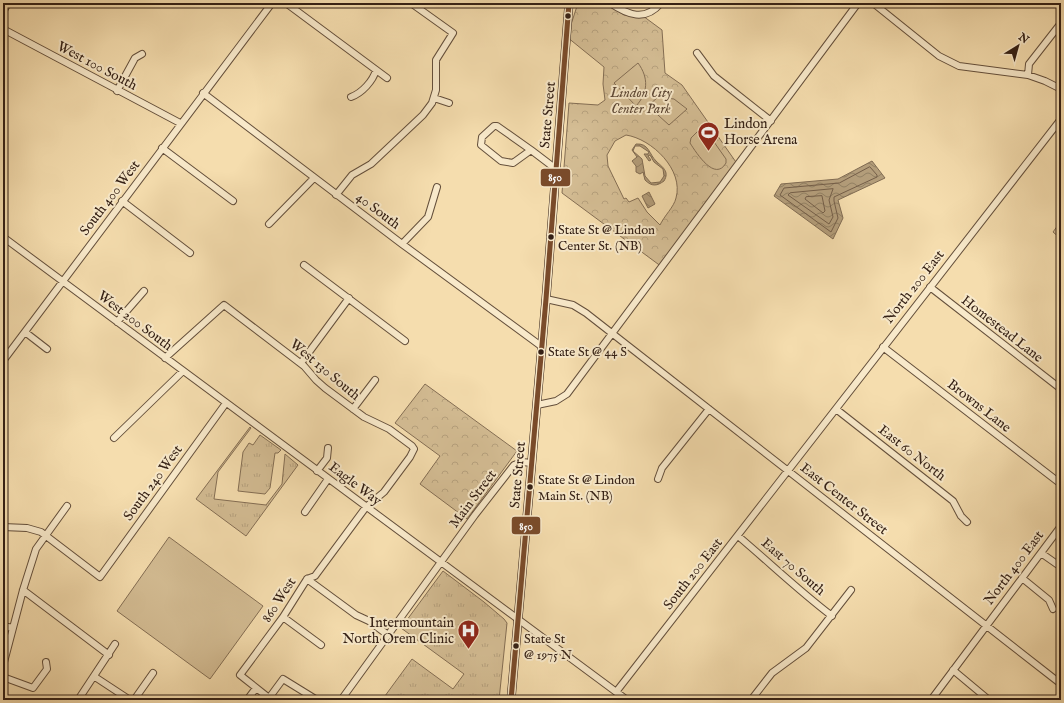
<svg xmlns="http://www.w3.org/2000/svg" width="1064" height="703" viewBox="0 0 1064 703" font-family="'IM FELL English',serif">
<defs>
<pattern id="grass-tufts" width="24" height="20" patternUnits="userSpaceOnUse"><rect width="24" height="20" fill="#d4bd94"/><path d="M3 7l-1-3M5 7V3M7 7l1-3M15 17l-1-3M17 17v-4M19 17l1-3" fill="none" stroke="#b7a27f"/></pattern>
<pattern id="forest-crowns" width="20" height="18" patternUnits="userSpaceOnUse"><rect width="20" height="18" fill="#d4bd94"/><path d="M2 6a3 3 0 1 1 6 0M12 15a3 3 0 1 1 6 0" fill="none" stroke="#b7a27f"/></pattern>
<pattern id="water-waves" width="16" height="10" patternUnits="userSpaceOnUse"><rect width="16" height="10" fill="#b39d7a"/><path d="M0 5q4-4 8 0t8 0" fill="none" stroke="#928063"/></pattern>
</defs>
<rect width="100%" height="100%" fill="#f5ddae"/>
<filter id="stains"><feTurbulence type="fractalNoise" baseFrequency=".005" numOctaves="4"/><feColorMatrix values="0 0 0 0 .2 0 0 0 0 .09 0 0 0 0 .02 0 0 0 .5 -.17"/></filter>
<radialGradient id="worn" r=".72"><stop offset=".6" stop-color="#630" stop-opacity="0"/><stop offset="1" stop-color="#630" stop-opacity=".3"/></radialGradient>
<path fill="url(#grass-tufts)" stroke="#846e54" d="M250,427L251,428L218,472L214,499L266,505L282,484L285,454L298,465L246,536L196,499Z
M260,435L281,450L278,453H275L270,488L265,494L238,491L243,452L249,443L253,445Z
M443,571L484,602L504,619L507,623L499,700H382L412,659L453,689L464,674L401,628Z"/>
<path fill="url(#forest-crowns)" stroke="#846e54" fill-rule="evenodd" d="M578,3H606L624,15L643,16L662,30L665,73L682,85L738,165L662,267L562,193L569,103L598,105L605,100L603,84L604,67L567,37ZM626,135C652,139 684,170 676,198C674,207 664,216 660,225L647,212L638,198L629,202L626,198L624,199L608,166L607,155L615,141Z
M1061,221V239L1053,232Z
M425,384L517,451L467,519L420,484L440,456L395,423Z"/>
<path fill="#d4bd94" stroke="#846e54" d="M638,63C649,78 648,93 636,106L614,83Z
M658,97L674,99L687,109L669,125L648,106Z
M699,130L707,132L726,159V163C715,182 697,154 690,143L691,138Z
M169,537L263,606L210,679L117,611Z"/>
<path fill="url(#water-waves)" stroke="#806b52" fill-rule="evenodd" d="M636,144C649,143 649,154 656,161C662,167 670,171 664,181C657,186 652,187 645,180L643,172L640,174L636,172V166L632,161L637,157L632,150ZM640,146L649,152L648,154H644L649,161L651,160L648,156L650,155L654,162L663,169L664,176L660,182L651,183L645,176L642,159L633,151L635,146Z
M872,161L885,178L838,200L843,218L833,239L774,196L781,184L838,179Z
M649,192L655,204L648,208L642,196Z"/>
<g fill="none" stroke-linecap="round" stroke-linejoin="round">
<path stroke="#745e48" stroke-width="1" d="M870,167L877,175V177L834,197V201L838,218L831,232L780,195L784,188L839,183Z
M833,189L829,200L833,217L829,224L788,195L790,193Z
M822,196L825,211L823,213L805,199L806,197Z"/>
<defs>
<path id="minor" d="M286,3L387,78
M610,3C628,15 645,22 661,3
M873,3L939,56L959,66L1028,75L1045,81L1061,89
M3,12L8,3
M3,29L180,123
M697,53L714,76L771,121
M1028,75L1029,64L1061,23
M117,91L135,58L142,54
M203,93L402,244L541,346
M351,97C362,93 373,81 376,70
M434,98L449,103
M494,126H497L531,150L513,163L501,161L481,145L482,137Z
M162,148L233,201
M531,150L556,169
M336,195L352,175L371,164L423,115L432,103L436,90V60L453,33L411,3
M122,201L190,253
M269,224L314,178
M3,237L627,700
M402,244L428,217L437,187
M304,265L405,341
M930,287L1061,389
M546,299L573,305L586,313L1061,684
M117,322L144,291
M25,332L47,349
M883,347L1061,484
M165,358L224,305L304,366L316,380L325,388L364,417L389,429L412,446L414,449L410,457L384,492L366,507L315,576L307,579
M3,361L272,3
M301,363L349,298
M537,405L556,401L567,394L858,3
M353,409L375,380
M836,409L953,501L961,516L967,522
M114,438L183,371
M317,471L327,458L328,448
M658,479L662,468L709,409
M305,512L328,479
M3,527L27,528L41,532L100,577L226,403
M738,536C770,563 799,591 832,616
M1041,553L1061,567
M1022,578L1049,600L1053,609
M307,579L283,617L240,675L269,698L283,679L317,700
M307,579L356,615L369,621L388,635
M23,590L109,655
M283,617L321,645
M3,626L13,628
M3,666L23,590L36,549L67,506
M953,670L989,700
M3,677L33,688L47,669L46,662
M95,677L130,700
M616,692L1061,119
M78,700L115,644
M134,700L153,673
M247,700L256,688
M341,700L475,515L514,465L522,462L532,463
M751,700L772,673L806,648L851,590
M931,700L1061,526"/>
<path id="major" d="M511,700L546,299L569,3"/>
</defs>
<use href="#minor" stroke="#644f3b" stroke-width="8"/>
<use href="#major" stroke="#342015" stroke-width="9"/>
<use href="#minor" stroke="#f8e9ca" stroke-width="6"/>
<use href="#major" stroke="#f5ddae" stroke-width="7"/>
<defs>
<path id="bus-1" d="M511,700L546,299L569,3"/>
</defs>
<use href="#bus-1" stroke="#f8e9ca" stroke-width="8"/>
<use href="#bus-1" stroke="#7a4b2a" stroke-width="5"/>
</g>
<defs>
<symbol id="stadium-pin" viewBox="-11 -11 22 30"><path d="M0 17L-7.5 6A9.5 9.5 0 1 1 7.5 6Z" fill="#8f2418" stroke="#f8e9ca"/><path d="M0-5a6.5 5 0 1 0 0 10a6.5 5 0 1 0 0-10ZM-3.5-1.8h7v3.6h-7Z" fill="#fff"/></symbol>
<symbol id="hospital-pin" viewBox="-11 -11 22 30"><path d="M0 17L-7.5 6A9.5 9.5 0 1 1 7.5 6Z" fill="#8f2418" stroke="#f8e9ca"/><path d="M-5-5h3v3.5h4V-5h3V5h-3V1.5h-4V5h-3Z" fill="#fff"/></symbol>
</defs>
<g fill-rule="evenodd">
<use href="#stadium-pin" x="696" y="120" width="25" height="34"/>
<use href="#hospital-pin" x="456" y="618" width="25" height="34"/>
</g>
<g fill="#342015" stroke="#f8e9ca" stroke-width="1.5">
<circle cx="568" cy="16" r="3.5"/>
<circle cx="551" cy="237" r="3.5"/>
<circle cx="541" cy="352" r="3.5"/>
<circle cx="530" cy="487" r="3.5"/>
<circle cx="516" cy="646" r="3.5"/>
</g>
<g text-anchor="middle" dominant-baseline="central" stroke-width="4" stroke-linejoin="round" paint-order="stroke">
<g font-size="13" fill="#342015" stroke="#f8e9ca" text-anchor="start">
<text x="558" y="230">State St @ Lindon<tspan x="558" dy="16">Center St. (NB)</tspan></text>
<text x="548" y="352">State St @ 44 S</text>
<text x="538" y="480">State St @ Lindon<tspan x="538" dy="16">Main St. (NB)</tspan></text>
<text x="524" y="639">State St<tspan x="524" dy="16">@ 1975 N</tspan></text>
</g>
<g font-size="14" fill="#342015" stroke="#f8e9ca">
<text transform="translate(97 66) rotate(28)">West 100 South</text>
<text transform="translate(548 115) rotate(-85)">State Street</text>
<text transform="translate(110 198) rotate(-53)">South 400 West</text>
<text transform="translate(378 211) rotate(37)">40 South</text>
<text transform="translate(914 287) rotate(-52)">North 200 East</text>
<text transform="translate(135 321) rotate(37)">West 200 South</text>
<text transform="translate(1002 329) rotate(38)">Homestead Lane</text>
<text transform="translate(325 370) rotate(40)">West 130 South</text>
<text transform="translate(979 406) rotate(38)">Browns Lane</text>
<text transform="translate(912 453) rotate(38)">East 60 North</text>
<text transform="translate(518 475) rotate(-85)">State Street</text>
<text transform="translate(153 483) rotate(-54)">South 240 West</text>
<text transform="translate(355 484) rotate(37)">Eagle Way</text>
<text transform="translate(473 499) rotate(-53)">Main Street</text>
<text transform="translate(844 499) rotate(38)">East Center Street</text>
<text transform="translate(793 567) rotate(41)">East 70 South</text>
<text transform="translate(1014 568) rotate(-53)">North 400 East</text>
<text transform="translate(693 574) rotate(-52)">South 200 East</text>
<text transform="translate(279 600) rotate(-57)">860 West</text>
</g>
<g font-size="14" font-style="italic" fill="#5c4735" stroke="#f8e9ca">
<text x="641" y="93">Lindon City<tspan x="641" dy="16">Center Park</tspan></text>
</g>
<g font-size="14" fill="#342015" stroke="#f8e9ca" text-anchor="start">
<text x="724" y="124">Lindon<tspan x="724" dy="16">Horse Arena</tspan></text>
<text x="454" y="623" text-anchor="end">Intermountain<tspan x="454" dy="16">North Orem Clinic</tspan></text>
</g>
</g>
<g stroke="#f8e9ca" stroke-width="1.5">
<rect x="540" y="168" width="31" height="19" rx="4" fill="#7a4b2a"/>
<rect x="511" y="516" width="30" height="19" rx="4" fill="#7a4b2a"/>
</g>
<g font-size="11" text-anchor="middle" font-weight="bold" fill="#fff">
<text x="555" y="181">850</text>
<text x="526" y="530">850</text>
</g>
<rect width="1064" height="703" fill="none" stroke="#f5ddae" stroke-width="16"/>
<rect x="4" y="4" width="1056" height="695" fill="none" stroke="#342015" stroke-width="2"/>
<rect x="8" y="8" width="1048" height="687" fill="none" stroke="#342015"/>
<g transform="translate(1018 46) rotate(37)" stroke="#f8e9ca" stroke-width="3" paint-order="stroke">
<path d="M0-3L7 15L0 10L-7 15Z" fill="#342015"/>
<text y="-6" font-size="11" font-weight="bold" text-anchor="middle" fill="#342015">N</text>
</g>
<rect width="100%" height="100%" filter="url(#stains)"/>
<rect width="100%" height="100%" fill="url(#worn)"/>
</svg>
